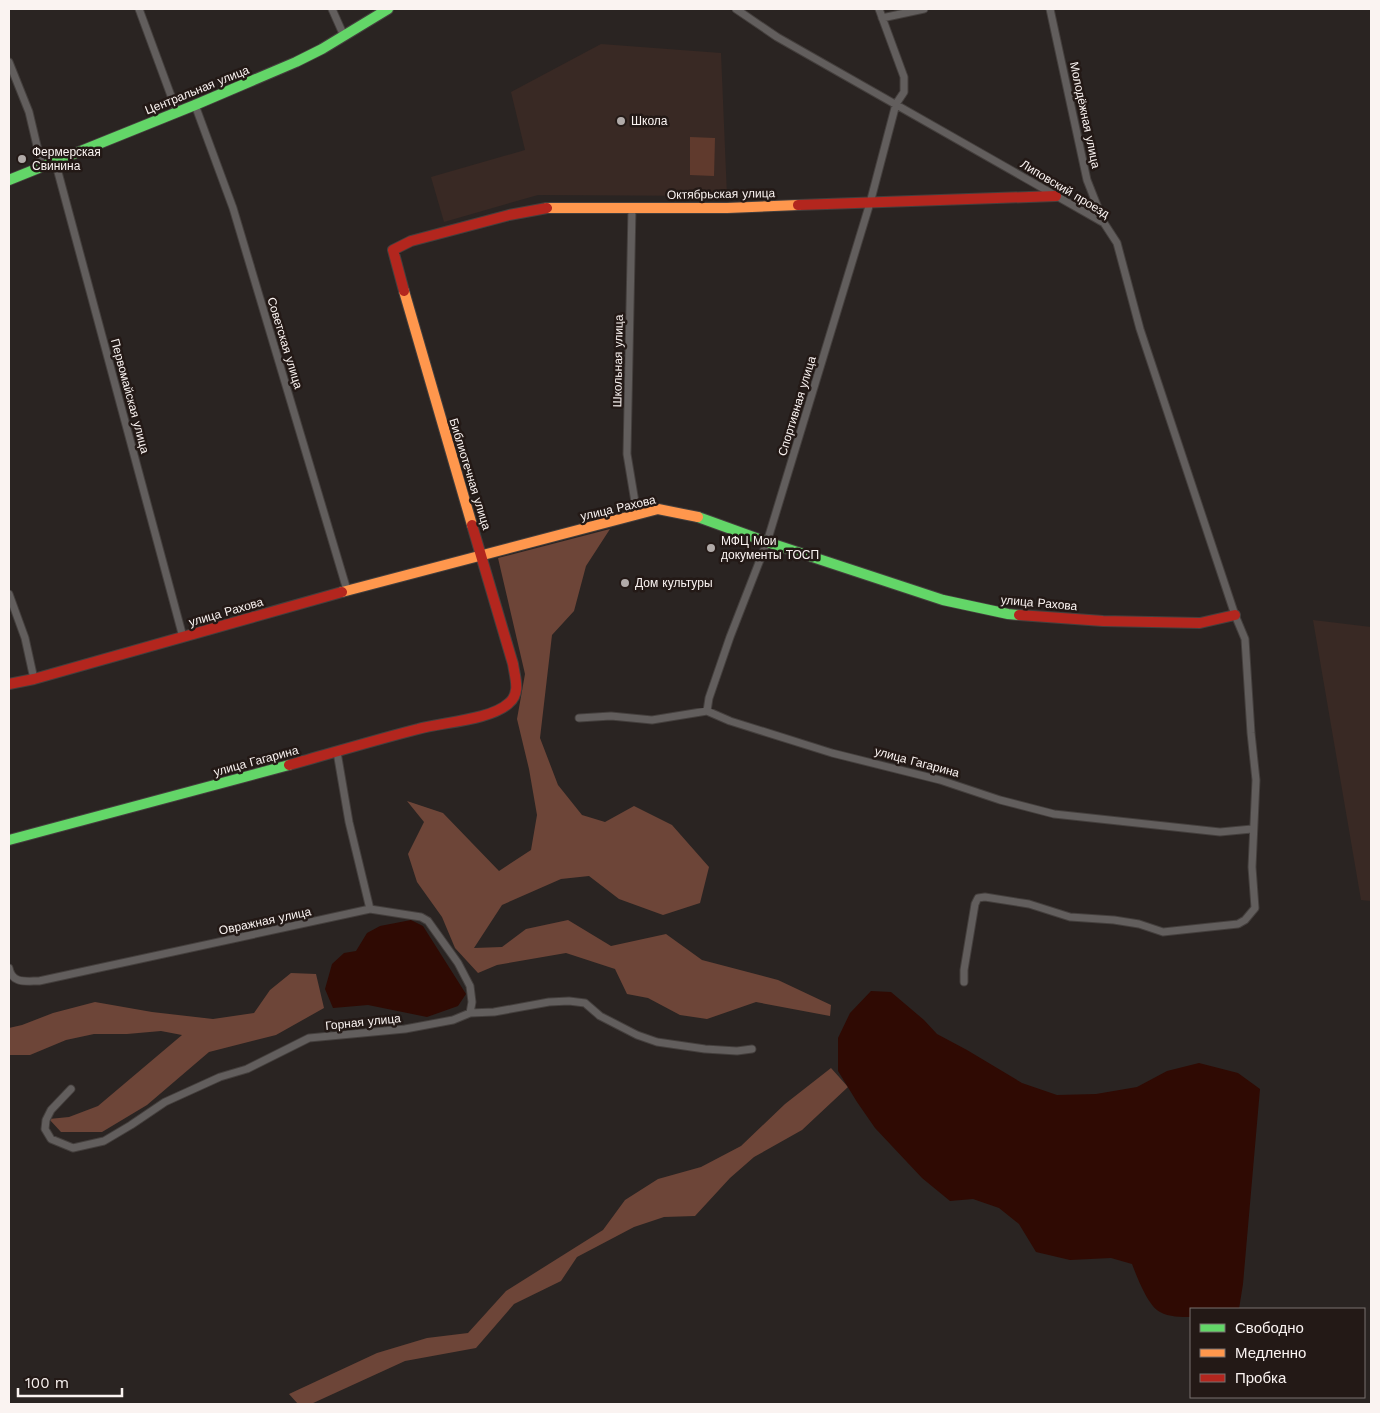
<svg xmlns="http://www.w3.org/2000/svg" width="1380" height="1413" viewBox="0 0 1380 1413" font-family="'Work Sans',sans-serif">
<rect width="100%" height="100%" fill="#2a2422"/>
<path fill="#392924" d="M601,44L721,53L727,196L538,195L444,222L431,177L525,150L511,92Z
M1313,620L1371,627V901L1361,900Z"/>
<path fill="#603a2d" d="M690,137L715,138L714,176L690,175Z"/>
<path fill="#6d4538" d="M610,529L586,566L574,611L552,635L540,738L558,785L582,815L605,822L634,806L672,825L709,867L700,903L663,915L619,899L589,876L561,879L502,905L474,948L502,947L526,929L568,920L611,946L666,934L702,960L778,980L831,1005L830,1016L756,1002L707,1019L680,1015L648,998L627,994L615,969L566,953L497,965L478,973L455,948L442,917L417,882L408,854L424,822L407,801L443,813L499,871L531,850L537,815L529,769L517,719L525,674L498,558Z
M291,973L316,974L324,1008L276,1035L209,1052L147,1105L102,1132H61L49,1119L69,1117L98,1106L182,1035L161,1031L127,1034H94L66,1040L30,1055H9V1028L22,1025L53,1013L95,1002L152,1012L213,1019L254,1013L270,990Z
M831,1068L848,1087L802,1130L754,1157L730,1178L695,1216L664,1217L634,1227L577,1257L561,1281L514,1304L476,1348L405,1361L311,1404H298L289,1394L377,1353L427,1338L468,1333L506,1291L603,1230L625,1200L658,1179L701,1167L741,1146L785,1104Z"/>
<path fill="#2f0a03" d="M411,920L423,926L466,994L458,1006L427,1017L368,1005L333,1008L325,989L332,964L344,953L356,951L367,933L380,926Z
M871,991L891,992L924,1020L937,1034L967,1050L1022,1083L1057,1095L1096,1094L1137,1087L1167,1071L1199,1063L1238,1073L1260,1089L1243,1284L1239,1309H1191V1317C1181,1317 1169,1317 1160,1312C1148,1306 1137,1277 1132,1264L1111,1258L1070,1260L1036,1252L1019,1224L999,1208L973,1199L950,1201L922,1178L875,1128L857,1102L838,1071V1038L850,1013Z"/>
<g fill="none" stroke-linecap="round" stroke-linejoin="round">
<defs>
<path id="street" d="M139,9L177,112
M332,9L344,36
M736,9L777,37L1104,223L1117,243L1140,329L1235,615L1245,639L1251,733L1256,780L1252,867L1255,908L1245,920L1238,924L1163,932L1139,924L1114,920L1070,917L1029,904L985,897L978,898L975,904L964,970V982
M1050,9L1087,180L1104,223
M882,18L924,9
M9,62L29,112L42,167
M195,105L233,208L347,590
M55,161L183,637
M632,208L627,454L637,514
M9,594L25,638L34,679
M707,711L709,698L730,637L767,542L870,203L896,104L904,92V77L879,9
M579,718L611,716L652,720L707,711L730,721L832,753L940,780L1000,800L1054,814L1220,832L1252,829
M370,909L421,917L428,921L458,963L470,986L472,1002L470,1013
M9,968C12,984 26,981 39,981L370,909L349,822L337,752
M71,1089L51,1110L46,1120L45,1129L51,1139L73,1148L104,1141L131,1125L165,1102L220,1077L247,1069L309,1038L405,1029L453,1020L470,1013L494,1012L549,1002L569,1001L585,1003L600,1016L637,1035L657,1042L705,1049L737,1051L752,1049"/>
<path id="fast" d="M9,180L195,105L296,62L322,49L388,9
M698,517L767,542L943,600L1008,614L1019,615
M9,840L289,765"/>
<path id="slow" d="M547,208H727L798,205
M404,291L472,525
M342,592L658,509L698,517"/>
<path id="jam" d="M798,205L1056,196
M404,291L393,250L411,241L509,215L547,208
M1019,615L1103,621L1200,623L1235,615
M9,684L34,679L342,592
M289,765C332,753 375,740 418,729C443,722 491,720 509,703C521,693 515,678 513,664L472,525"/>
</defs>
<use href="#street" stroke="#443f3d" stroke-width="9"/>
<use href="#fast" stroke="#443f3d" stroke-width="12"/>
<use href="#slow" stroke="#443f3d" stroke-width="12"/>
<use href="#jam" stroke="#443f3d" stroke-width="12"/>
<use href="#street" stroke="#625e5d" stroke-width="7"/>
<use href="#fast" stroke="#63d668" stroke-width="10"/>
<use href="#slow" stroke="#ff974d" stroke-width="10"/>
<use href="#jam" stroke="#b3261e" stroke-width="10"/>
</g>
<g fill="#b1aba9" stroke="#231916" stroke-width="2">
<circle cx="621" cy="121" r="5"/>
<circle cx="22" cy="159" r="5"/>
<circle cx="711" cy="548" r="5"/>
<circle cx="625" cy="583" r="5"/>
</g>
<g text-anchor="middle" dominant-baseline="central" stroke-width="5" stroke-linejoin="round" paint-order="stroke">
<g font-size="12" fill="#faf3f1" stroke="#231916">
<text transform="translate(197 90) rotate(-22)">Центральная улица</text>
<text transform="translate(1085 115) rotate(78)">Молодёжная улица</text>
<text transform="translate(1065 189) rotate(31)">Липовский проезд</text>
<text transform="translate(721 194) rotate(-1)">Октябрьская улица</text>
<text transform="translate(285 343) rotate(73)">Советская улица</text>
<text transform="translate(618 361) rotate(-89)">Школьная улица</text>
<text transform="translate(130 396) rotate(75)">Первомайская улица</text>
<text transform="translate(797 406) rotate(-73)">Спортивная улица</text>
<text transform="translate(470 474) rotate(73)">Библиотечная улица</text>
<text transform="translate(618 508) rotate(-13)">улица Рахова</text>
<text transform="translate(1039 603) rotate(5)">улица Рахова</text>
<text transform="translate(226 612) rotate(-16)">улица Рахова</text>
<text transform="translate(256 761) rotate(-15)">улица Гагарина</text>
<text transform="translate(917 762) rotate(15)">улица Гагарина</text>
<text transform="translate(265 921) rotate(-12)">Овражная улица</text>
<text transform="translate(363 1022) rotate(-6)">Горная улица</text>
</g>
<g font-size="12" fill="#faf3f1" stroke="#231916" text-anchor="start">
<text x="631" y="121">Школа</text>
<text x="32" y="152">Фермерская<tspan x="32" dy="14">Свинина</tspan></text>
<text x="721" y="541">МФЦ Мои<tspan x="721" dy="14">документы ТОСП</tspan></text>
<text x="635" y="583">Дом культуры</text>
</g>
</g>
<rect width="1380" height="1413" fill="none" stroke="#faf3f1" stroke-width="20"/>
<rect x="1190" y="1308" width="175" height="90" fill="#231916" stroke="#79706e"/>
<rect x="1200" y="1324" width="25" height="8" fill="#63d668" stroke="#79706e"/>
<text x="1235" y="1333" font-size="15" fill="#faf3f1">Свободно</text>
<rect x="1200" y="1349" width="25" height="8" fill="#ff974d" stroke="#79706e"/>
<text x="1235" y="1358" font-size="15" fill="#faf3f1">Медленно</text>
<rect x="1200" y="1374" width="25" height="8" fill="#b3261e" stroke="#79706e"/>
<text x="1235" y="1383" font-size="15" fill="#faf3f1">Пробка</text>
<path d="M18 1388v8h104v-8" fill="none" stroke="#faf3f1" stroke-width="2.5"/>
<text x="25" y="1388" font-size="15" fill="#faf3f1" stroke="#231916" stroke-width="4" paint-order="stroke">100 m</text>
</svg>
